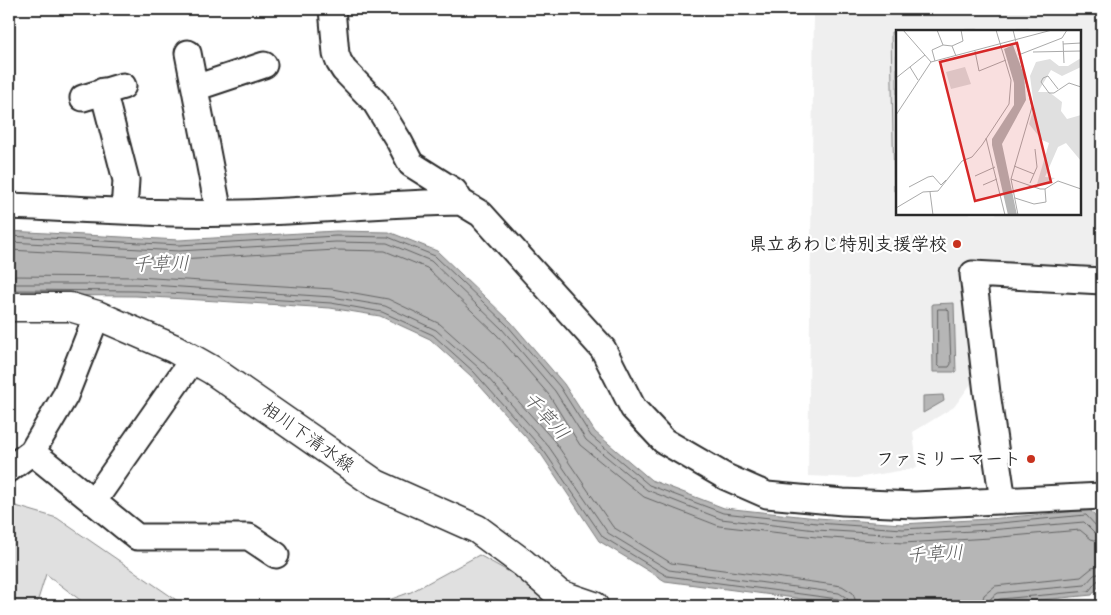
<svg xmlns="http://www.w3.org/2000/svg" width="1111" height="615" viewBox="0 0 1111 615" font-family="'Comic Neue','Klee One',sans-serif">
<rect width="100%" height="100%" fill="#fff"/>
<filter id="ink" filterUnits="userSpaceOnUse"><feTurbulence type="fractalNoise" baseFrequency=".02" numOctaves="2"/><feDisplacementMap in="SourceGraphic" scale="10" xChannelSelector="R" yChannelSelector="G"/><feConvolveMatrix kernelMatrix="1 2 1 2 8 2 1 2 1" color-interpolation-filters="sRGB"/></filter>
<g filter="url(#ink)">
<path fill="#efefef" fill-rule="evenodd" d="M814,9H1102V273L969,282L976,377L954,407L913,432L917,468L856,478L808,476ZM897,31H1080V214H897Z"/>
<path fill="#e0e0e0" stroke="#868686" d="M1029,29V31H925Z
M891,32H897V191H894Z
M9,504L57,518L185,606H88L46,574L36,606H9Z
M479,555L570,606H372L411,592Z"/>
<path fill="#b6b6b6" stroke="#7e7e7e" d="M9,231L179,240L336,231L389,232L437,251L511,322L564,384L595,432L651,480L724,508L817,518L902,524L989,519L1090,510L1102,525V582L1092,595L1000,604L856,606L665,581L599,541L541,454L471,376L430,339L380,316L330,308L136,296L9,295Z
M954,303L956,372H933L932,304Z
M943,395L944,401L923,413V396Z"/>
<g fill="none" stroke-linecap="round" stroke-linejoin="round">
<path stroke="#636363" stroke-width="1" d="M9,236L179,245L336,236L388,237L435,256L507,325L560,387L591,436L649,485L723,513L817,523L903,529L989,524L1086,515L1097,527L1102,528
M9,242L179,251L336,242L387,243L431,261L502,329L555,391L586,440L647,490L721,519L816,530L903,535L990,530L1084,522L1095,533L1102,534
M9,250L179,259L336,250L385,251L427,268L497,335L549,395L580,445L644,497L719,526L816,537L903,543L990,538L1080,530L1091,539L1102,542
M9,276L137,277L332,289L388,299L440,324L484,363L555,442L613,527L671,563L842,586L853,593L857,606
M9,284H136L332,297L385,306L436,330L479,368L549,447L608,533L669,570L839,593L847,598L849,606
M9,290L136,291L331,303L382,312L433,335L474,372L544,451L603,537L667,576L838,599L842,601L843,606
M938,309H947L949,311L951,364L949,367H940L938,365Z
M981,606L984,595L995,586L1081,577L1092,568L1102,566
M989,606L991,598L998,593L1085,585L1094,575L1102,573
M995,606L996,601L1000,599L1089,591L1097,581L1102,579"/>
<defs>
<path id="minor" d="M332,9L336,54L339,62L344,70L375,102L399,141L411,164L454,191L461,202L481,214L603,349L633,408L664,441L726,477L767,495L843,502L915,505L1102,496
M188,53L219,213
M195,88L264,65
M103,91L126,180L124,211
M83,98L123,86
M9,206C86,209 164,215 241,213C314,211 387,203 461,202
M32,452L137,537H249L276,555
M9,469L32,452L65,396L97,315
M1003,501L987,393L973,274L1102,281
M93,502L193,359"/>
<path id="major" d="M9,307H70L97,315L175,349L212,370L376,484L477,529L523,563L559,594L594,606"/>
</defs>
<use href="#minor" stroke="#2b2b2b" stroke-width="29"/>
<use href="#major" stroke="#2b2b2b" stroke-width="31"/>
<use href="#minor" stroke="#fff" stroke-width="25"/>
<use href="#major" stroke="#fff" stroke-width="28"/>
</g>
</g>
<g fill="#c8321e" stroke="#fff" stroke-width="2">
<circle cx="957" cy="244" r="5"/>
<circle cx="1031" cy="459" r="5"/>
</g>
<g text-anchor="middle" dominant-baseline="central" stroke-width="4.5" stroke-linejoin="round" paint-order="stroke">
<g font-size="18" font-weight="bold" fill="#2b2b2b" stroke="#fff" text-anchor="end">
<text x="947" y="244">県立あわじ特別支援学校</text>
<text x="1021" y="459">ファミリーマート</text>
</g>
<g font-size="18" fill="#2b2b2b" stroke="#fff">
<text transform="translate(308 437) rotate(35)">相川下清水線</text>
</g>
<g font-size="19" font-style="italic" fill="#5c5c5c" stroke="#fff">
<text transform="translate(161 264) rotate(-1)">千草川</text>
<text transform="translate(546 416) rotate(48)">千草川</text>
<text transform="translate(935 554) rotate(-3)">千草川</text>
</g>
</g>
<g transform="translate(896 30)">
<rect width="185" height="185" fill="#fff"/>
<path d="M185,28V37L166,46L155,40L142,62H153L166,72L165,81L171,89L185,85V131L170,113L162,117L149,147L159,148L147,155L141,154L153,113L146,110L133,94L138,77L134,46L140,32L154,29L163,36H172ZM69,37L75,54L55,59L50,42Z" fill="#e0e0e0"/>
<path d="M117,15L128,45L130,70L106,114L121,185H112L96,115V109L118,75V53L108,19Z" fill="#b6b6b6"/>
<path fill="none" stroke="#aaa" stroke-width="1" d="M7,0L35,32M41,0L47,15M117,0L136,77L115,149L122,185M167,11L168,33M167,14L185,13M79,21L83,41L110,30M137,22L185,21M125,24L166,8L171,0M60,26L56,16L67,11L65,0M39,31L36,20L47,15L56,16M14,37L22,50M0,48L29,25M162,59L152,46L147,48L145,52L153,63H158L173,53L185,57M0,85L35,32L156,0M90,108L109,185M118,136L138,144M79,146L99,137M115,149L144,159H149L162,151L185,159M134,153L141,137L139,119M87,155L101,149M13,157L32,147L37,146L45,155L50,150M34,162L37,185M119,168L138,174L150,172L149,159M0,178L27,162L42,161L66,131L76,127L86,115L113,74L115,50L100,0"/>
<path fill="#d62828" fill-opacity="0.15" stroke="#d62828" stroke-width="2.5" d="M121,13L155,152L79,171L44,32Z"/>
<rect width="185" height="185" fill="none" stroke="#2b2b2b" stroke-width="2.5"/>
</g>
<rect width="1111" height="615" fill="none" stroke="#fff" stroke-width="30"/>
<rect x="15" y="15" width="1081" height="585" fill="none" stroke="#2b2b2b" stroke-width="2" filter="url(#ink)"/>
</svg>
